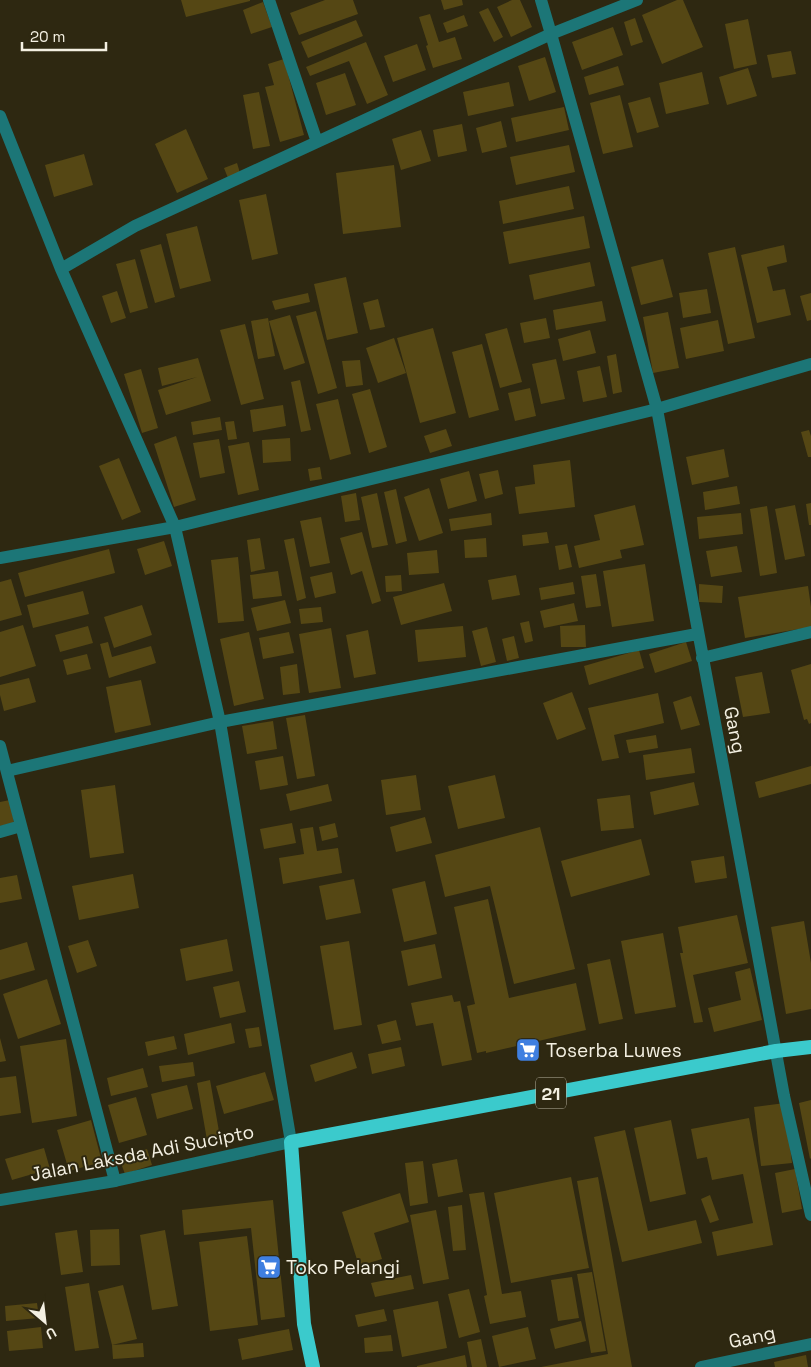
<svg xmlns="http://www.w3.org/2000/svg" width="811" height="1367" viewBox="0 0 811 1367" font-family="'Space Grotesk',sans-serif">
<rect width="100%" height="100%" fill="#2e2811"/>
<path fill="#554714" d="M181,0H250V1L186,17Z
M325,0H353L358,14L299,35L290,13Z
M441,0H462L463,5L444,10Z
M512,0H520L532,27L511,37L497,7Z
M677,0H683L703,47L662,64L642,15Z
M263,2L272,27L251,34L243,10Z
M488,8L503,37L494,42L479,12Z
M430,14L439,42L455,37L462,59L433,68L426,46L428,45L419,17Z
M464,15L468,26L447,33L443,23Z
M635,18L643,42L631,46L624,22Z
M748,19L757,64L734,69L725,24Z
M356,20L363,36L308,58L301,42Z
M613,27L623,55L582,70L572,42Z
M366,42L388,95L367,104L349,61L310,76L306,67Z
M417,44L426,70L393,82L384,56Z
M791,51L796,74L772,78L767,55Z
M545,57L556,92L529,101L518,66Z
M284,59L304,135L280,142L265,87L274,85L268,64Z
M618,66L624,85L589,95L584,77Z
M748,68L757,96L727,105L719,77Z
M702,72L709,104L666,114L659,83Z
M345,73L356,105L326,115L316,83Z
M509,82L514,106L468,116L463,92Z
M259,92L270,146L253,149L243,95Z
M620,95L633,147L603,154L590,103Z
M650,97L659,127L637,133L628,103Z
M564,107L569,130L516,142L511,118Z
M501,121L507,147L482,153L476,128Z
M462,124L467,151L438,157L433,130Z
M186,129L208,179L177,193L155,144Z
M421,130L431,161L401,170L392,139Z
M569,145L575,172L516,185L510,157Z
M84,154L93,185L54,197L45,165Z
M237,163L240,173L228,178L224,168Z
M394,165L401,227L343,234L336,173Z
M569,186L574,209L503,224L499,201Z
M266,194L278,254L252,260L239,200Z
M584,216L590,248L509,264L503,232Z
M197,226L211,281L180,289L166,234Z
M161,244L175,297L155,303L140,250Z
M784,245L787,262L767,267L773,291L785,289L791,315L757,323L741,255Z
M735,247L755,338L728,344L708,253Z
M135,259L148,308L130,313L116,264Z
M663,259L673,297L641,305L631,267Z
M590,262L595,286L534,300L529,275Z
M346,277L358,333L327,340L314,284Z
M707,289L711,313L683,318L679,293Z
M117,291L126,318L111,323L102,296Z
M308,293L310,302L275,310L272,301Z
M811,293V320L807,321L800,296Z
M378,299L385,327L370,330L363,303Z
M602,301L606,321L556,330L553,310Z
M316,311L337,388L318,394L296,316Z
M668,312L679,368L653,373L643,317Z
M290,315L305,363L284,370L269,321Z
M268,318L275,356L258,359L251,321Z
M546,318L550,338L524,343L520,323Z
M718,320L724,351L686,359L680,328Z
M245,324L264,399L241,405L220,330Z
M433,328L456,413L420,423L397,338Z
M507,328L522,382L500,388L485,334Z
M590,330L596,353L563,361L558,339Z
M394,338L406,373L378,383L366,348Z
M482,344L499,410L469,418L452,352Z
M616,354L622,392L613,394L607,356Z
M198,358L211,401L166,415L158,390L197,377L162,386L158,368Z
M556,359L565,399L541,404L532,364Z
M360,360L363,385L346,387L342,361Z
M600,366L607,397L583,402L577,371Z
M141,369L158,428L142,433L124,374Z
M300,380L311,430L301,432L291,382Z
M530,388L536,416L515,421L508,393Z
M370,389L387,447L369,453L352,394Z
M338,399L351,454L330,460L316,404Z
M283,405L286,426L253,432L250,410Z
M220,417L222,430L193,435L191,422Z
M234,421L237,439L228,440L225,422Z
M446,429L452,446L430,453L424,436Z
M809,430L811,436V457H808L801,432Z
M176,436L196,500L174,507L154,444Z
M290,438L291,461L263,463L262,440Z
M219,439L225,473L200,478L193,443Z
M249,442L259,490L238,495L228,446Z
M724,449L729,477L692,485L686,457Z
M119,458L141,512L122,520L99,466Z
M570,460L575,507L519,514L515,487L535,484L533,465Z
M320,467L322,479L310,481L308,469Z
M498,470L503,494L485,499L479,474Z
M469,471L477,501L448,509L440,479Z
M737,486L740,504L705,510L703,492Z
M429,488L443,533L419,541L404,497Z
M396,489L407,541L396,544L384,492Z
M356,493L360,520L345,522L341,496Z
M377,493L388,545L372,548L361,497Z
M811,503V525H809L806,504Z
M635,505L644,545L620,550L622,558L579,568L574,546L600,540L594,515Z
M795,505L805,556L785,560L775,509Z
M767,506L777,573L760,576L750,509Z
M491,513L492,525L451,531L449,519Z
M741,513L743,534L699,539L697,517Z
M321,517L330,563L310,567L300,521Z
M362,532L381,601L372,604L362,571L351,575L340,538Z
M547,532L549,543L523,546L522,535Z
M260,538L265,569L251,572L247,540Z
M294,538L306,598L297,601L284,540Z
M486,538L487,557L465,558L464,540Z
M164,541L172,566L145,575L137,549Z
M567,544L572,567L559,570L555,546Z
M737,546L742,572L711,577L706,551Z
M109,549L115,573L25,597L18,573Z
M437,550L439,573L409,575L407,553Z
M238,557L244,621L218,623L211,560Z
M645,564L654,621L612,627L603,571Z
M278,571L282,596L253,599L250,575Z
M332,572L336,593L315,598L310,577Z
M596,574L601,606L586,608L581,576Z
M401,575L402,591L386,592L385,576Z
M516,575L520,595L492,600L488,580Z
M11,579L22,615L0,621V582Z
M573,582L575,594L541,600L539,588Z
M444,583L452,611L401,625L393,597Z
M699,584L723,586L722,603L699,602Z
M808,586L811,607V627L745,638L738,597Z
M83,591L89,614L33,628L27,605Z
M285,600L291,623L257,631L251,608Z
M574,603L578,621L544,628L540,611Z
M142,605L152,635L114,648L104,617Z
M321,607L323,622L301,624L299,609Z
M529,621L533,641L525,643L520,623Z
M23,625L36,666L0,677V632Z
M585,625L586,647H561L560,626Z
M88,626L93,643L60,652L55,635Z
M463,626L466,657L418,662L415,630Z
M487,627L496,662L481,666L472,631Z
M331,628L341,688L309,693L299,634Z
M368,630L376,674L354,678L346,635Z
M249,632L264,699L234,706L220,639Z
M289,632L294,653L263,659L259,638Z
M514,636L519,658L507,661L502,639Z
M108,642L112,657L151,646L156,663L109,678L100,644Z
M686,642L692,661L655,673L649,654Z
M639,650L644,668L589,685L584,666Z
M87,654L91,669L67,675L63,660Z
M297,664L300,693L283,695L280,667Z
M811,664V723L809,724L807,719L804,720L791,670Z
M762,672L770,713L743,717L735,677Z
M29,678L36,702L4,711L0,695V685Z
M141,680L151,725L115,733L106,687Z
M572,692L586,729L557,740L543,703Z
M658,693L664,723L614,735L619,758L602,761L588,708Z
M691,696L700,725L681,730L673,702Z
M305,715L315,776L297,779L286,718Z
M273,721L277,749L247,754L242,726Z
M656,735L658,748L629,753L626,740Z
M691,748L695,773L646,780L643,755Z
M283,756L288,785L260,790L255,761Z
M811,766V784L759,798L755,782Z
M416,775L421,810L386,815L381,780Z
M495,775L505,818L458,829L448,786Z
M694,782L699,805L654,815L650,792Z
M328,784L332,801L290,811L286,794Z
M115,785L124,853L90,858L81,790Z
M630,795L634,828L601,831L597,799Z
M10,800L14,823L0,826V802Z
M425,817L432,843L396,852L390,827Z
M292,823L296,843L264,849L260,829Z
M335,823L338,837L322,841L319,827Z
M313,827L317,851L338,848L342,873L283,884L279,858L304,854L300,829Z
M540,827L575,969L514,984L490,886L445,897L435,855Z
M641,839L650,875L571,897L561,861Z
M724,856L727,878L695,883L691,861Z
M133,874L139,908L79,920L72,886Z
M17,875L22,899L0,903V878Z
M354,879L361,913L326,920L319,886Z
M425,881L437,934L404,942L392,889Z
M488,899L509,998L576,983L586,1030L486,1053V1051L477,1053L467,1006L475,1004L454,907Z
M737,915L748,963L693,975L703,1022L694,1023L680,953H683L678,927Z
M804,921L811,963V1009L786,1014L771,927Z
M663,933L676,1007L635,1014L621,941Z
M227,939L233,971L186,981L180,949Z
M88,940L97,966L77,973L68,946Z
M349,941L362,1025L334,1030L320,946Z
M27,942L35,970L0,980V950Z
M435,944L442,978L408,986L401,951Z
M610,959L623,1019L599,1024L587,964Z
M750,968L762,1020L714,1032L708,1008L741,1000L735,972Z
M47,979L61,1024L18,1039L3,994Z
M239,981L246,1012L220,1018L213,987Z
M452,995L454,1002L460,1001L472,1060L442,1066L433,1023L416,1026L411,1003Z
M396,1020L401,1040L382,1044L377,1025Z
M231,1023L235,1043L188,1055L184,1034Z
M259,1027L262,1046L249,1048L245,1029Z
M174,1036L177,1049L148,1056L145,1042Z
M0,1038L6,1061L0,1062Z
M66,1039L77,1116L32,1123L20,1046Z
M401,1047L405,1066L372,1074L368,1054Z
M352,1052L357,1068L315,1082L310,1065Z
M193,1062L195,1076L162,1082L159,1066Z
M143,1068L148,1087L111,1096L107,1078Z
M265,1072L274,1100L224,1114L216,1086Z
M16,1076L21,1113L0,1116V1078Z
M210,1080L220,1137L207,1140L197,1083Z
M187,1085L193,1109L157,1119L151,1094Z
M136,1097L147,1135L119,1143L108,1105Z
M811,1100V1158L810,1159L799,1103Z
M785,1103L792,1163L761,1166L754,1107Z
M749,1118L773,1245L717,1256L712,1232L753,1223L743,1174L712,1180L707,1157L697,1159L691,1129Z
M91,1120L102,1162L69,1171L57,1130Z
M671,1120L686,1194L650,1202L634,1128Z
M625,1130L648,1231L696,1220L702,1243L622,1262L594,1137Z
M44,1148L50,1169L12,1180L5,1159Z
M147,1149L152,1165L125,1174L119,1158Z
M457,1159L463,1192L438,1197L432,1164Z
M423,1161L428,1203L410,1206L405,1163Z
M795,1169L802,1209L782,1213L775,1173Z
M571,1177L589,1268L511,1283L494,1193Z
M598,1177L632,1367H541L608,1354L577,1181Z
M484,1192L502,1294L521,1291L526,1317L490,1324L484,1296L487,1295L469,1194Z
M400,1193L409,1222L374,1233L382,1259L359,1266L342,1212Z
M710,1195L719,1220L710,1223L701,1199Z
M273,1200L285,1317L261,1320L251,1228L184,1235L182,1210Z
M462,1205L466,1250L453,1251L448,1207Z
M436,1210L449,1279L423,1284L410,1215Z
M119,1229L120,1265L91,1266L90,1230Z
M77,1230L83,1272L61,1275L55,1233Z
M165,1230L178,1306L152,1310L140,1235Z
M247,1236L258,1325L210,1331L199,1242Z
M592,1272L606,1351L591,1353L577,1274Z
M411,1275L414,1289L375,1297L371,1283Z
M572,1277L579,1318L558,1321L551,1280Z
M89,1283L99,1348L75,1351L65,1287Z
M123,1285L137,1339L112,1345L98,1291Z
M469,1289L480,1332L459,1338L448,1294Z
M438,1301L447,1348L402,1357L393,1310Z
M37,1303L39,1318L6,1321L5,1306Z
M384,1309L387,1321L358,1327L355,1315Z
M581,1321L586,1341L555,1349L550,1329Z
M41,1327L43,1348L9,1351L7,1331Z
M528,1327L536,1359L499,1367L492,1336Z
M289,1329L293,1350L242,1360L238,1339Z
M391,1335L393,1351L365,1353L364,1338Z
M481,1339L487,1367H472L467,1342Z
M143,1343L144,1357L113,1359L112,1345Z
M465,1355L467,1367H417V1366Z
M806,1355L808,1367H775L774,1362Z"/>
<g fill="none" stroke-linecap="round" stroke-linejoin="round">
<path stroke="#1c7677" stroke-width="12" d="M269,0L317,142
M541,0L551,34L637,0
M0,116L61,269
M811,364L657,409L784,1096L811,1215
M0,558L175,527L61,269L135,226L551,34L657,409L175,527L220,722L291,1142
M702,658L811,632
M0,746L115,1181
M7,771L220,722L697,634
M0,832L21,826
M701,1367L811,1344"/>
<path stroke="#1c7677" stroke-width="12" d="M0,1200L115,1181L291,1142"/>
<path stroke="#3bcacc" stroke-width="14" d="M313,1367L304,1324L291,1142L776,1051L811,1047"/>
</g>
<defs>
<symbol id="supermarket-square" viewBox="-11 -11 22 22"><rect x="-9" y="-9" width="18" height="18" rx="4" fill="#3f7fe0" stroke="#2e2811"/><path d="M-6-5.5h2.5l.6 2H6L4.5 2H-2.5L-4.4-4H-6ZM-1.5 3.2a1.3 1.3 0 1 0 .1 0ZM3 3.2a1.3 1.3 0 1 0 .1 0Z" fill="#fff"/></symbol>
</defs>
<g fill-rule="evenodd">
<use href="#supermarket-square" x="514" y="1036" width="28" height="28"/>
<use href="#supermarket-square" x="255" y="1253" width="28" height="28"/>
</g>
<g text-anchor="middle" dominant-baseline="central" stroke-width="4" stroke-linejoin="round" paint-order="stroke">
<rect fill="#2e2811" stroke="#b9b4a3" stroke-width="1" x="536" y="1077.5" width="30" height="31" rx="4"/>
<g font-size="18" font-weight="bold" fill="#f4f0e2">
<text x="551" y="1093">21</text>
</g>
<g font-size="19" fill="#f4f0e2" stroke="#2e2811">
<text transform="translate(735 730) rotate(79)">Gang</text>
<text transform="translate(142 1153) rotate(-11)">Jalan Laksda Adi Sucipto</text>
<text transform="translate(752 1337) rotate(-12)">Gang</text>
</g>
<g font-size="19" fill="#f4f0e2" stroke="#2e2811" text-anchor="start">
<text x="546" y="1050">Toserba Luwes</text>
<text x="286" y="1267">Toko Pelangi</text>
</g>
</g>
<g transform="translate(45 1322) rotate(152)" stroke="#2e2811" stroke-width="4" paint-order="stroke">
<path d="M0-4L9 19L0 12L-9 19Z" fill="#f4f0e2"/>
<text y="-8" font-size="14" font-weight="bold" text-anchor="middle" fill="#f4f0e2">U</text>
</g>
<path d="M22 42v8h84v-8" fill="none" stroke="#f4f0e2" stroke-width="2.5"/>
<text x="30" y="42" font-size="15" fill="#f4f0e2" stroke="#2e2811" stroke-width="4" paint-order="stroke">20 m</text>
</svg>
